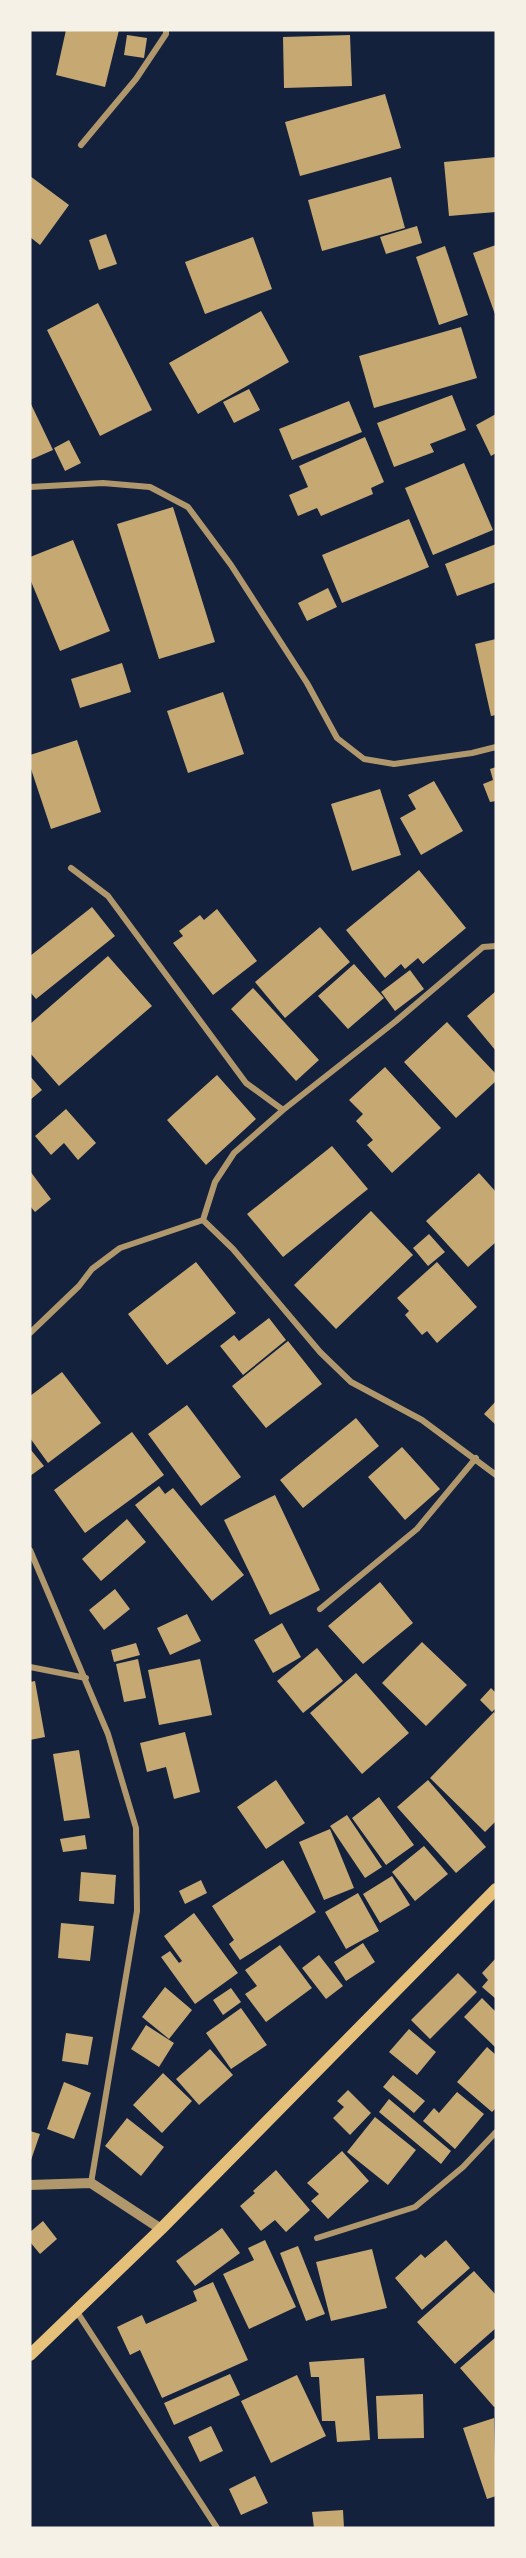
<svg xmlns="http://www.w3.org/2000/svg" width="526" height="2558" viewBox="0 0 526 2558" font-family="Quicksand,sans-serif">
<rect width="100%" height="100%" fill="#14213d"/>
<path fill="#c6a872" d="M66,30H119L105,87L56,75Z
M127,35L147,38L144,58L124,55Z
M350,35L352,86L284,88L283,37Z
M385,94L401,148L300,176L285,122Z
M496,157V212L449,216L444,162Z
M30,176L69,205L40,245L30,237Z
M391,177L405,228L322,251L308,200Z
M417,226L422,243L386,254L380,237Z
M106,234L117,264L99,270L89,240Z
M253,237L272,289L205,314L185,262Z
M496,245V317L473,253Z
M445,246L468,315L439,325L416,257Z
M98,303L152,410L100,436L47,330Z
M261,311L289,362L198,414L169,363Z
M461,327L477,378L374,408L359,356Z
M249,389L260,410L234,423L223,402Z
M452,395L466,430L430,444L434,452L394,467L377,423Z
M349,401L362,432L292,460L279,429Z
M30,402L53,450L30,460Z
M496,414V453L491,456L476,425Z
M365,437L384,482L371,488L373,494L321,516L317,508L298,516L289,495L308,487L299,466Z
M69,440L81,463L65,471L54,448Z
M464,463L493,530L433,555L405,488Z
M173,507L215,642L159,659L117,524Z
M409,519L429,567L342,603L322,555Z
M73,540L110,631L60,651L30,579V557Z
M496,544V582L457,596L445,564Z
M328,588L337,607L307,621L298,603Z
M496,639V715L491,716L475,644Z
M122,663L131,692L80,708L71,679Z
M223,692L244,754L188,773L167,711Z
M77,740L101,812L51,829L30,766V755Z
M496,767V801L490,802L483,784L493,780L490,769Z
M434,781L463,831L421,855L400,818L416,809L408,795Z
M380,789L401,855L352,871L331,804Z
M419,870L466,928L423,964L418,958L405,969L401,964L385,978L346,930Z
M92,907L115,936L36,999L30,992V956Z
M217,909L257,961L213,995L173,943L183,936L179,931L200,915L204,920Z
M320,927L350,962L285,1018L255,982Z
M108,956L152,1006L59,1086L30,1053V1024Z
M354,964L384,998L348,1029L318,996Z
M410,970L424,989L395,1011L381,992Z
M253,988L319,1060L296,1081L231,1009Z
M496,991V1051L467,1016Z
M447,1022L496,1074V1081L456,1118L404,1062Z
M385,1067L441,1128L392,1173L367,1145L373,1140L356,1121L363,1114L349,1100Z
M217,1075L256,1119L206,1165L167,1120Z
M30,1076L42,1090L30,1100Z
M66,1109L96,1143L78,1160L64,1143L51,1155L35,1136Z
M332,1146L368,1189L283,1257L247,1214Z
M30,1171L51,1199L35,1212L30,1206Z
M479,1173L496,1192V1242L468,1267L426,1221Z
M371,1211L413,1255L336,1329L294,1285Z
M429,1234L445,1252L428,1266L413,1248Z
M196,1262L236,1313L167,1365L128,1314Z
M437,1262L477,1307L437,1343L427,1331L422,1335L405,1315L409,1311L397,1298Z
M269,1318L286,1340L243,1375L220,1346L234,1335L239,1341Z
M288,1341L322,1384L266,1428L232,1386Z
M62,1372L101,1423L48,1463L30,1438V1396Z
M496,1401V1425L484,1414Z
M187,1405L241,1477L201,1506L148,1434Z
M356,1418L379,1446L303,1508L280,1480Z
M132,1432L164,1475L85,1533L54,1490Z
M402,1447L440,1489L405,1520L368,1477Z
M31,1450L44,1466L30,1476V1451Z
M159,1486L165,1494L173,1488L244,1575L212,1601L135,1505Z
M275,1495L320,1590L270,1615L224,1520Z
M127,1519L146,1542L101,1581L82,1559Z
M380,1582L413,1623L363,1664L328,1626Z
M115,1589L130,1609L104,1630L89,1610Z
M187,1614L201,1641L170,1655L157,1628Z
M282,1623L301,1657L273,1673L254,1640Z
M422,1642L467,1685L426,1726L382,1683Z
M136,1643L140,1655L114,1662L111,1650Z
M317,1648L343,1681L303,1713L277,1681Z
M138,1659L146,1698L124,1702L116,1664Z
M200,1659L212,1715L159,1725L148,1670Z
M356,1673L409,1733L362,1774L310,1713Z
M35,1681L45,1737L30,1740V1682Z
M491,1688L496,1693V1708L492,1712L480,1700Z
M494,1712L496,1715V1821L485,1832L430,1778Z
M185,1732L200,1792L174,1799L166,1767L147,1772L140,1743Z
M79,1750L90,1818L64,1821L53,1754Z
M276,1780L305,1823L266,1849L237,1807Z
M428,1780L486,1847L456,1873L397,1807Z
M379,1797L414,1845L386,1865L352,1818Z
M347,1815L382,1867L365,1878L330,1826Z
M330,1829L354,1888L324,1900L299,1842Z
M85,1835L87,1849L63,1852L60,1839Z
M424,1846L448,1874L415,1901L392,1872Z
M283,1860L316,1912L240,1960L229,1944L234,1940L212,1906Z
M81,1872L116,1875L114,1904L79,1901Z
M392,1876L410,1905L380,1923L363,1894Z
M201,1880L207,1893L185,1904L179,1891Z
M358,1893L379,1931L346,1949L325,1912Z
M194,1913L238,1973L195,2004L161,1957L170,1951L179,1963L182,1961L164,1936Z
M61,1923L94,1926L90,1961L58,1958Z
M363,1943L375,1962L346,1981L334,1962Z
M280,1945L312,1988L266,2022L245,1994L257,1986L245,1970Z
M319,1955L343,1986L326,1999L302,1968Z
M496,1958V1999L482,1987L488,1980L482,1973Z
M458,1973L477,1992L430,2039L411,2020Z
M165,1987L192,2010L169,2039L142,2017Z
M231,1988L241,2002L223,2015L213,2000Z
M482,1998L496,2012V2048L464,2017Z
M241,2008L267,2045L231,2069L206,2033Z
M146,2025L174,2043L159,2067L131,2049Z
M409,2029L436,2052L417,2075L389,2052Z
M66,2033L93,2037L88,2065L62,2061Z
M487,2047L496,2055V2108L492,2112L457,2082Z
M210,2049L233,2075L199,2105L176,2079Z
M163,2073L192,2101L162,2133L133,2105Z
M393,2075L425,2101L414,2113L383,2087Z
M64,2082L91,2093L74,2139L47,2129Z
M348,2090L371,2113L350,2135L333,2118L344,2107L337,2101Z
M457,2092L484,2114L455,2149L423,2121L434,2108L439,2113Z
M389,2099L451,2151L441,2164L379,2112Z
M375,2117L416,2150L388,2185L347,2152Z
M127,2118L164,2147L141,2176L105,2146Z
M30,2131L40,2134L30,2163Z
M342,2151L369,2181L328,2219L311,2201L319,2194L307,2183Z
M276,2170L310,2210L286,2232L275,2220L261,2231L240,2206L255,2193L253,2191Z
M43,2221L57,2239L40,2254L30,2242V2232Z
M222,2228L240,2253L195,2286L176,2261Z
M265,2240L296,2307L249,2329L223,2274L254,2260L248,2248Z
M446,2240L470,2268L422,2310L395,2278L421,2254L425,2258Z
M298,2246L325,2314L306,2321L280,2253Z
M372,2249L387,2308L331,2321L316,2262Z
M474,2271L496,2295V2328L455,2364L417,2322Z
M213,2282L248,2360L162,2398L140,2350L130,2355L117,2327L142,2315L146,2324L197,2301L193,2291Z
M496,2337V2406L494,2407L460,2368Z
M364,2358L370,2440L337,2442L335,2421H322L319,2377H311L309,2362Z
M230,2374L240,2395L174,2425L164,2403Z
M297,2375L326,2436L271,2463L241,2401Z
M423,2394L424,2438L378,2439L376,2396Z
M494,2418L496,2496L487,2499L463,2428Z
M211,2426L223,2451L200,2462L188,2437Z
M255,2476L268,2503L241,2515L229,2489Z
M343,2510L344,2528H314L312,2512Z"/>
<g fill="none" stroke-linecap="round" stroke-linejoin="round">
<path stroke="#b1986c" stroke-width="6" d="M81,145L136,79L166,34V30
M30,487L103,483L150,487L188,507L231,565L307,683L337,738L364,759L394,764L472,753L496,747
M71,868L108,896L246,1083L283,1110
M203,1220L215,1182L234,1153L283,1110L396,1021L483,947L496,946
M203,1220L233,1249L320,1352L351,1382L422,1420L496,1475
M30,1333L79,1286L92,1269L120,1248L203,1220
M30,1550L108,1734L136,1828L137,1911L91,2183
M320,1609L417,1529L476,1458
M30,1667L86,1678
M317,2238L415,2207L463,2167L496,2132
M77,2312L217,2528"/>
<path stroke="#b1986c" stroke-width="10" d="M30,2185L91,2183L161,2229"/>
<path stroke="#e5c07b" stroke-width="12" d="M30,2355L161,2229L496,1889"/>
</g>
<rect width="526" height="2558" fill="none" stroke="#f6f1e7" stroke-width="63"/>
</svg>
